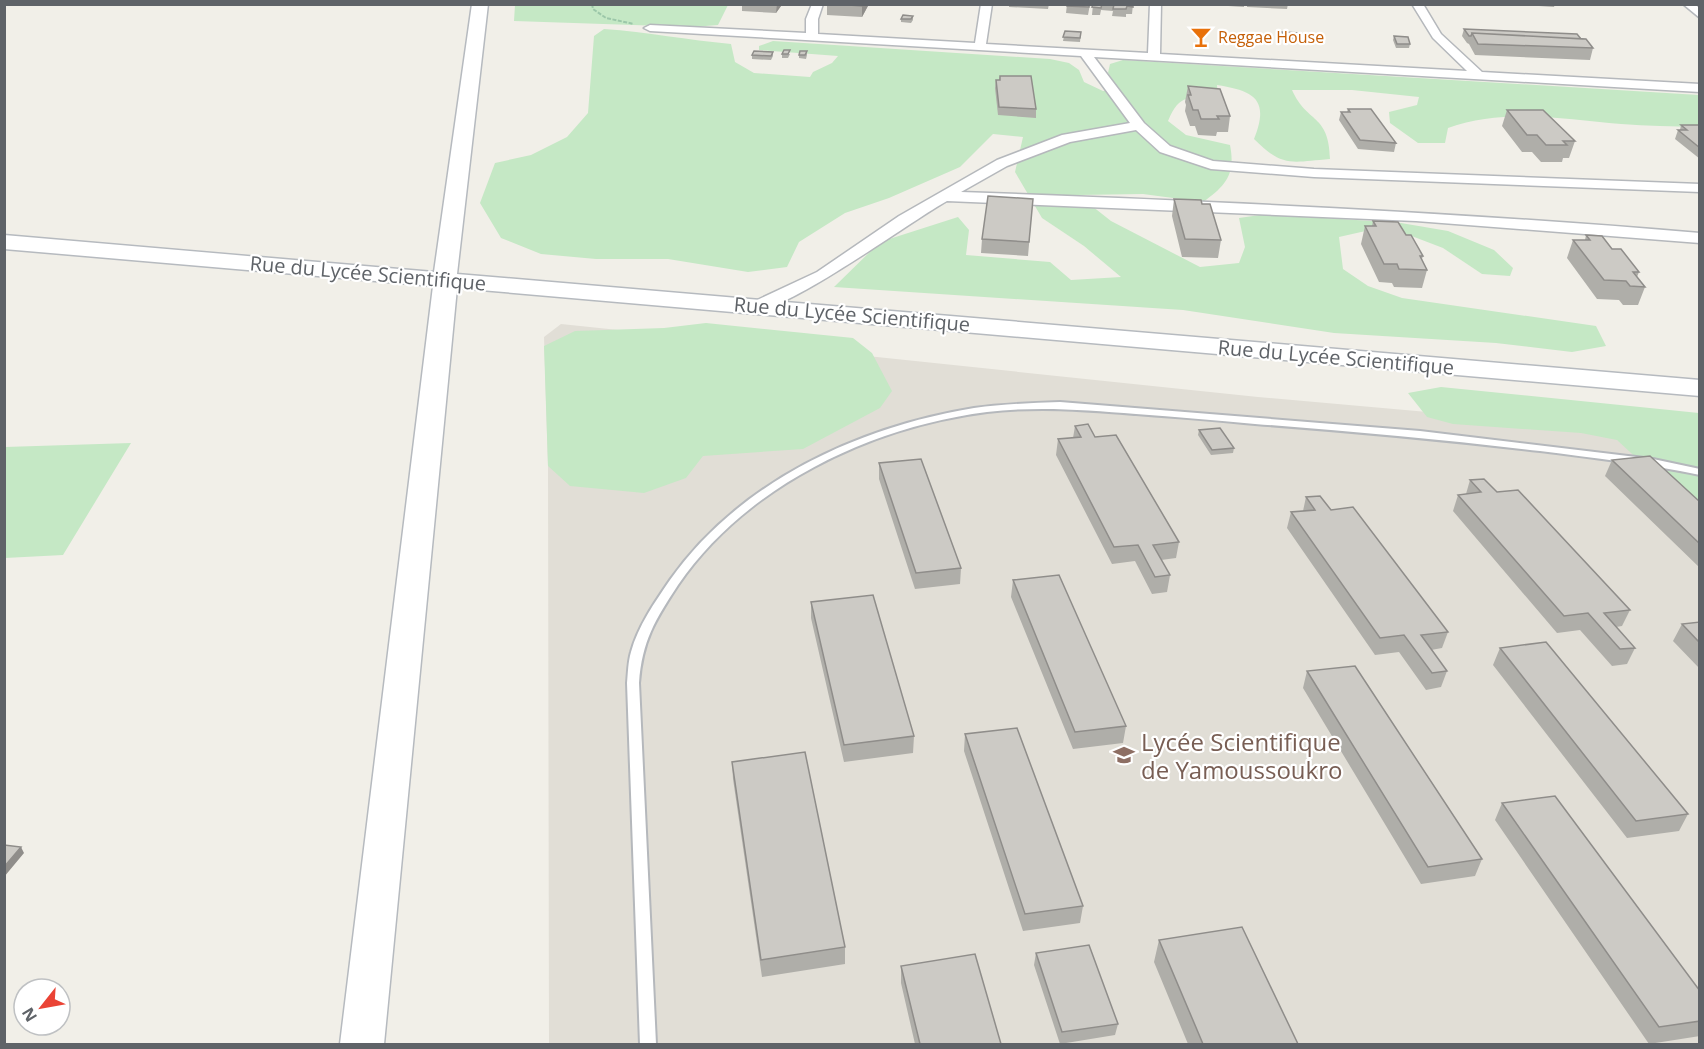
<svg xmlns="http://www.w3.org/2000/svg" width="1704" height="1049" viewBox="0 0 1704 1049" font-family="'Open Sans',sans-serif">
<rect width="100%" height="100%" fill="#f1efe8"/>
<path fill="#e1ded6" d="M561,324L1258,397L1699,436V1044H549L548,466L544,337Z"/>
<path fill="#c5e8c5" d="M515,5H728L718,25L693,27L514,21Z
M604,29C647,32 688,40 731,44L735,62L754,73L810,77L813,72L832,63L838,56L759,50V46L773,41L1050,59L1069,63L1079,70L1084,82L1103,91L1118,88L1108,73L1110,64L1123,60L1699,95V127C1673,126 1647,126 1621,124C1564,119 1503,108 1448,128L1445,143H1418L1390,123L1389,112L1417,105L1419,97L1352,90H1292C1307,124 1329,113 1330,159C1291,162 1283,168 1254,139C1270,99 1254,91 1217,85L1218,97C1189,99 1180,92 1168,121L1186,135L1230,145C1236,175 1225,186 1203,202L1143,194L1078,195L1111,221L1200,267L1239,263L1245,247L1239,218L1267,214L1401,223L1448,231L1494,250L1513,268L1510,276L1482,274L1443,248L1409,235L1370,230L1339,237L1343,269L1368,286L1402,298L1596,326L1606,346L1572,352L1496,343L1334,333L1183,310L834,287L880,242L958,217L969,230L966,255L1050,262L1071,280L1121,277L1084,246L1042,218L1015,172L1023,137L993,134L960,167L889,198L845,213L799,242L787,267L748,272L668,259H596L541,254L501,238L480,203L495,163L531,155L567,137L588,113L594,36Z
M706,323L853,338L872,353L892,391L880,408L803,449L703,456L686,478L644,493L570,486L548,466L544,346L575,331L664,328Z
M1441,387L1699,413V516L1617,440L1581,433L1453,424L1427,417L1408,393Z
M131,443L63,555L5,558V447Z"/>
<g fill="none" stroke-linecap="round" stroke-linejoin="round">
<defs>
<path id="lane" d="M1060,402L1420,431L1653,459L1700,469V475C1647,464 1594,458 1540,451C1445,440 1350,431 1255,424C1215,420 1176,417 1136,414C1085,410 1038,406 987,412C870,427 746,486 678,585C655,620 642,641 639,683L656,1044H640L627,683C628,673 628,662 631,652C638,626 655,602 670,580C739,482 858,427 974,408C1002,404 1031,403 1060,402Z"/>
<path id="street" d="M812,4H823L818,19V34L975,43L981,4H992L986,44L1148,53L1150,4H1161L1160,54L1467,71L1433,38L1412,4H1423L1441,34L1482,72L1700,84V92L1094,57L1144,123L1170,146L1213,161L1314,169L1700,184V192L1314,177L1211,169L1160,152L1136,130L1070,142L1007,166L961,192C1208,201 1454,212 1700,233V243L1416,221L947,201C914,219 781,316 753,310L751,306L753,302L817,272L899,216L997,160L1062,135L1130,123L1081,56L650,31L644,28L650,25L806,33V19Z
M1683,4H1695L1700,9V18Z"/>
<path id="secondary" d="M472,4H488L457,274L1700,380V396L457,288L384,1044H340L433,286L4,249V235L434,272Z"/>
</defs>
<use href="#lane" stroke="#b5b8bc" stroke-width="4"/>
<use href="#street" stroke="#b5b8bc" stroke-width="3"/>
<use href="#secondary" stroke="#b6babf" stroke-width="3"/>
<path stroke="#9cc7a9" stroke-width="2" stroke-dasharray="4 1.5" stroke-linecap="butt" d="M592,4L593,9L606,18L634,24"/>
<use href="#lane" fill="#fff" fill-rule="evenodd"/>
<use href="#street" fill="#fff" fill-rule="evenodd"/>
<use href="#secondary" fill="#fff" fill-rule="evenodd"/>
</g>
<path fill="#afaea9" d="M742,4H781V6L776,13L742,11Z
M827,4H869L862,17L827,15Z
M1009,4H1049L1048,9L1009,7Z
M1067,4H1090L1088,15L1066,13Z
M1093,4H1133L1132,14H1126V17L1112,16L1113,11L1101,10L1100,15H1092Z
M1197,4H1244V7Z
M1247,4H1288L1287,9L1247,7Z
M1510,4H1555L1554,7Z
M913,16V20L911,23L901,22V19Z
M1464,29L1581,39L1593,48L1590,60L1475,55L1469,44L1467,43L1462,36Z
M1065,31L1081,32L1080,42L1063,41Z
M1282,32L1301,36L1300,40L1282,39Z
M1394,36L1410,44L1409,48H1396L1393,40Z
M807,51V55L806,59L799,58V55Z
M773,52V56L771,60L752,59V55Z
M782,54H790L788,58H782Z
M1000,76L1036,109V118L998,115L995,88L996,80H999Z
M1188,86L1230,116L1228,132H1217L1216,136L1198,135L1195,126H1190L1185,111L1186,105L1185,102Z
M1348,109L1396,143L1394,152L1358,149L1339,120L1341,112H1347Z
M1507,110L1575,141L1569,158H1563L1562,162H1541L1532,152H1522L1502,126Z
M1681,125H1700V159L1675,139L1678,130H1680Z
M1033,199L1028,256L981,253L982,239Z
M1174,199L1221,240L1218,258L1182,257L1172,216Z
M1373,221L1406,235L1423,256L1422,259L1427,270L1422,288L1394,287L1392,283L1379,282L1361,244L1365,226H1372Z
M1586,235L1612,249L1639,272L1637,277L1645,287L1638,305H1623L1619,300L1597,299L1567,258L1573,240H1585Z
M1075,426L1095,437L1179,542L1176,558L1161,560L1170,575L1167,592L1152,594L1135,561L1112,564L1056,455L1058,439L1073,438Z
M1199,430L1234,448L1233,453L1211,455L1198,435Z
M1612,460L1700,502V568L1605,476Z
M879,463L961,568L960,584L915,589L879,479Z
M1470,480L1497,492L1630,610L1622,626L1616,627L1635,648L1627,664L1612,666L1580,630L1557,633L1453,511L1458,495L1466,494Z
M1306,497L1331,510L1448,632L1442,648L1431,650L1447,671L1441,687L1426,690L1399,652L1375,655L1287,528L1291,512L1303,511Z
M1013,580L1126,726L1123,743L1073,749L1011,597Z
M811,602L914,736L913,753L844,762L811,618Z
M1700,622V669L1673,641L1682,624Z
M1500,648L1688,814L1679,831L1627,838L1493,665Z
M1307,671L1482,859L1475,876L1421,884L1303,688Z
M965,734L1083,906L1080,923L1023,931L964,751Z
M732,762L845,947V964L762,977L733,779Z
M1502,803L1700,991V1036L1649,1044L1495,820Z
M1159,940L1298,1044H1188L1154,962Z
M1036,953L1118,1024L1115,1035L1060,1044L1034,965Z
M901,966L1001,1044H915L901,983Z"/>
<path fill="#8f8d8a" d="M777,4H781V6L776,13Z
M863,4H869L862,17V6Z
M21,847L24,853L4,877V867Z"/>
<path fill="#cccac5" stroke="#8f8d8a" stroke-width="1.5" d="M834,4H863L862,6Z
M1067,4H1089V7L1067,6Z
M1093,4H1102L1101,8L1092,7Z
M1114,4H1133V7L1127,6L1126,9H1113Z
M903,15L913,16L911,19H901Z
M1464,29L1577,34L1581,39L1472,33L1471,36H1469Z
M1065,31L1081,32L1080,38L1063,37Z
M1282,32L1300,33L1301,36L1283,35Z
M1472,33L1586,39L1593,48L1478,44Z
M1394,36L1408,37L1410,44H1397Z
M784,50H790L788,54H782Z
M754,51L773,52L771,56L752,55Z
M800,51H807L805,55H799Z
M1000,76H1031L1036,109L999,107L996,80H1000Z
M1188,86L1220,89L1230,116H1217L1219,119H1201L1198,110H1193L1188,95H1191Z
M1348,109H1371L1396,143L1360,140L1341,112H1350Z
M1507,110H1543L1575,141H1563L1567,145H1546L1537,135H1527Z
M1681,125H1700V148L1678,130H1687Z
M988,196L1033,199L1029,242L982,239Z
M1174,199L1201,200L1202,204H1210L1221,240L1185,239Z
M1373,221L1398,222L1406,235H1411L1423,256H1420L1427,270L1399,269L1397,264H1384L1365,226H1376Z
M1586,235L1602,236L1612,249H1621L1639,272H1633L1645,287L1630,286L1626,281L1604,280L1573,240H1590Z
M1088,424L1095,437L1116,435L1179,542L1153,545L1170,575L1155,577L1138,545L1114,547L1058,439L1081,437L1075,426Z
M1220,428L1234,448L1212,450L1199,430Z
M1650,456L1700,502V544L1612,460Z
M921,459L961,568L916,573L879,463Z
M1484,479L1497,492L1518,490L1630,610L1604,613L1635,648L1620,649L1588,613L1564,616L1458,495L1481,492L1470,480Z
M1320,496L1331,510L1353,507L1448,632L1421,635L1447,671L1432,673L1404,635L1380,638L1291,512L1315,510L1306,497Z
M1059,575L1126,726L1075,732L1013,580Z
M873,595L914,736L844,745L811,602Z
M1700,622V643L1682,624Z
M1546,642L1688,814L1636,821L1500,648Z
M1355,666L1482,859L1428,867L1307,671Z
M1017,728L1083,906L1025,914L965,734Z
M805,752L845,947L761,960L732,762Z
M1555,796L1700,991V1021L1659,1027L1502,803Z
M4,845L21,847L4,867Z
M1242,927L1298,1044H1203L1159,940Z
M1089,945L1118,1024L1062,1032L1036,953Z
M975,954L1001,1044H920L901,966Z"/>
<defs>
<symbol id="bar-bare" viewBox="-9 -9 18 18"><path d="M-6-5H6L.8 .8V4.5H3.5V6h-7V4.5H-.8V.8Z" fill="#e8710a" stroke="#fff" stroke-width="2.5" paint-order="stroke"/></symbol>
<symbol id="school-bare" viewBox="-9 -9 18 18"><path d="M0-5L7-2L0 1L-7-2ZM-4 1L0 2.5L4 1V4Q0 6-4 4Z" fill="#8d6e63" stroke="#fff" stroke-width="2.5" paint-order="stroke"/></symbol>
</defs>
<g fill-rule="evenodd">
<use href="#bar-bare" x="1186" y="22" width="30" height="30"/>
<use href="#school-bare" x="1109" y="740" width="30" height="30"/>
</g>
<g text-anchor="middle" dominant-baseline="central" stroke-width="4.5" stroke-linejoin="round" paint-order="stroke">
<g font-size="16" fill="#c56008" stroke="#fff" text-anchor="start">
<text x="1218" y="37">Reggae House</text>
</g>
<g font-size="20" fill="#5f6368" stroke="#fff">
<text transform="translate(368 273) rotate(5)">Rue du Lycée Scientifique</text>
<text transform="translate(852 314) rotate(5)">Rue du Lycée Scientifique</text>
<text transform="translate(1336 357) rotate(5)">Rue du Lycée Scientifique</text>
</g>
<g font-size="24" fill="#785e54" stroke="#fff" text-anchor="start">
<text x="1141" y="741">Lycée Scientifique<tspan x="1141" dy="28">de Yamoussoukro</tspan></text>
</g>
</g>
<rect width="1704" height="1049" fill="none" stroke="#5f6368" stroke-width="12"/>
<g transform="translate(42 1007) rotate(239)"><circle r="28" fill="#ffffff" stroke="#bfc1c3" stroke-width="1.5"/>
<path d="M0-4.5L10 22L0 15L-10 22Z" fill="#ea4335"/>
<text y="-9" font-size="16" font-weight="bold" text-anchor="middle" fill="#5f6368">N</text>
</g>
</svg>
